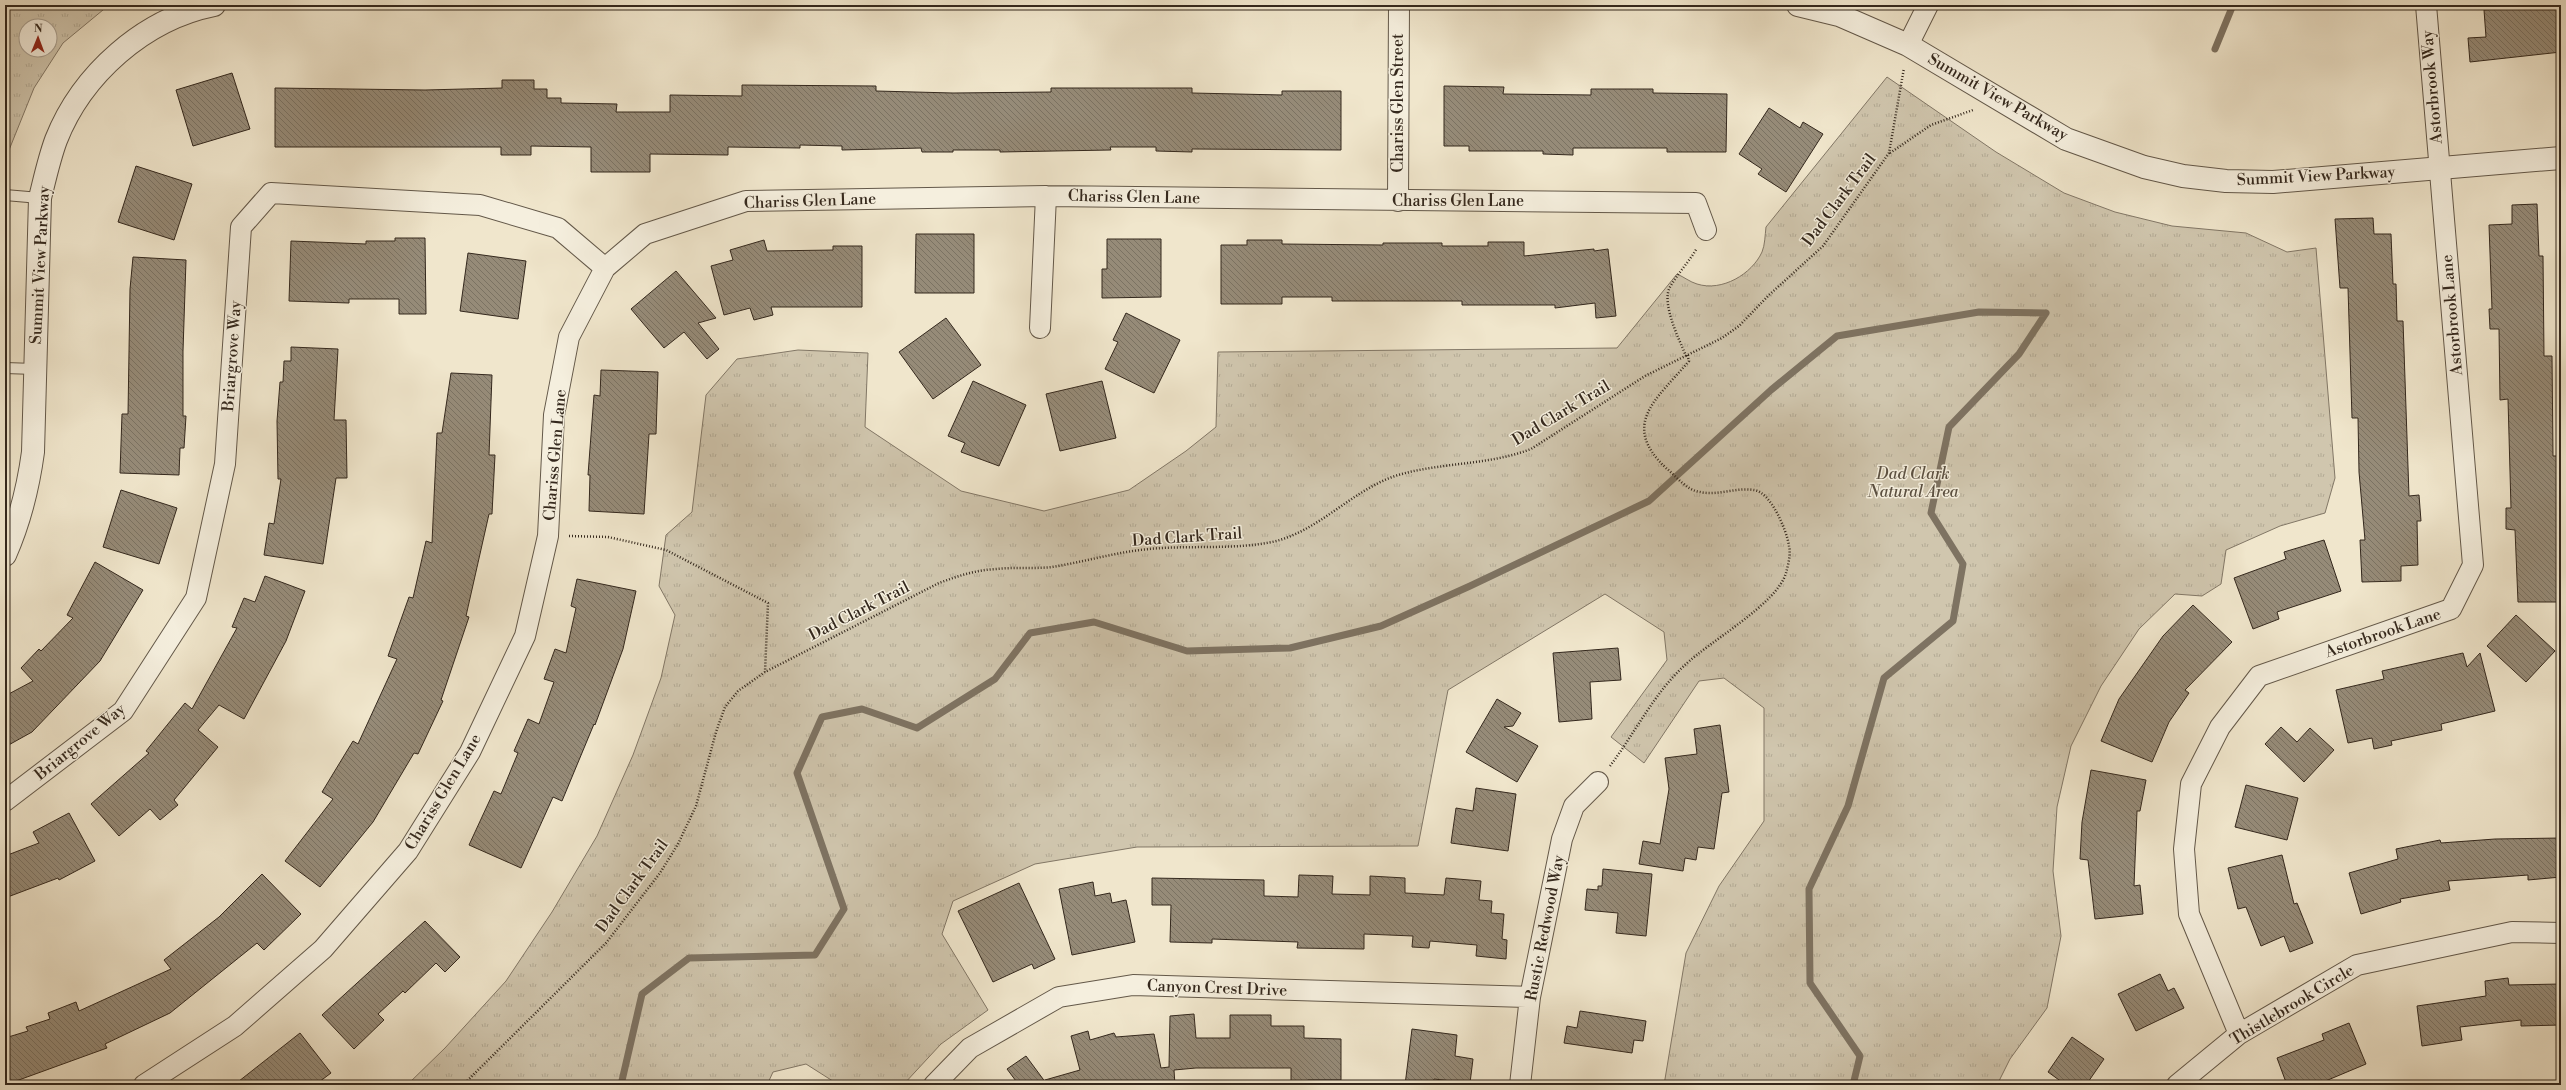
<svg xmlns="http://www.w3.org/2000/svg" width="2566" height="1090" viewBox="0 0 2566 1090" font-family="'Libre Bodoni',serif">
<defs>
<pattern id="grass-tufts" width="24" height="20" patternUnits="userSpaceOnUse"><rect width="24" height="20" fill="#d0c6ae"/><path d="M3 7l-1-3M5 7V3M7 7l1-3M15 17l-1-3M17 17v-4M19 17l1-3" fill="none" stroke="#b3aa95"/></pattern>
<pattern id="building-back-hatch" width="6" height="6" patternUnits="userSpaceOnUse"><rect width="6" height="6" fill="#968b78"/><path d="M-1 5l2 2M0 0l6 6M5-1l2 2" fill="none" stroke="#7b7262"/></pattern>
</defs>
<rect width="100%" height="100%" fill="#f0e6cc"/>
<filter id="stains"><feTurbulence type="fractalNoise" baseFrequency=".005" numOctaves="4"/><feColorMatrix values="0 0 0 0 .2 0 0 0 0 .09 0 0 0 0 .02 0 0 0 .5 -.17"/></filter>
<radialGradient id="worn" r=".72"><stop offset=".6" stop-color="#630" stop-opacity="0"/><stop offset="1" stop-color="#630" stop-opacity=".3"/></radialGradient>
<path fill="url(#grass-tufts)" stroke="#827766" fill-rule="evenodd" d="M5,5H109L63,43L34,88L5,160ZM26,26H50V50H26Z
M1887,77L1996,152L2064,193L2115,212L2172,226L2246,233L2287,252L2316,248L2335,478L2325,513L2280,526L2226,550L2221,584L2202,596L2175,594L2139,629L2101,686L2071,746L2057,807L2053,871L2061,936L2047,1008L2010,1059L1997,1085H1664L1686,953L1719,886L1764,821V708L1724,678L1699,681L1644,763L1611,737L1667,660L1664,632L1605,594L1448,690L1418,846L1137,847L1035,864L953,901L942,934L988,1010L941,1044L903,1085H839L806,1064L773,1072L767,1085H407L445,1048L506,981L552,912L597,836L633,755L661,678L675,615L659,586L666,535L692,512L706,395L737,359L798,350L868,353L865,427L961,491L1044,511L1129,490L1186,451L1216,427L1218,352L1617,348L1677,274C1684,277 1690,282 1697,284C1722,292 1752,274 1762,252C1765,245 1765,235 1766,227Z"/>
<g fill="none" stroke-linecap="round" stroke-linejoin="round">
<path stroke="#7e7362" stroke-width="7" d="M2215,49L2233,5
M621,1085L642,994L689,958L815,955L844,909L797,773L822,717L862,709L917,728L995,679L1030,633L1094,622L1187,651L1290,648L1381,626L1470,586L1649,501L1771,390L1837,336L1979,312L2046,313
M1853,1085L1860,1056L1810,983L1809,889L1848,806L1884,678L1953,621L1963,564L1931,513L1949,427L2019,354L2046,313"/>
</g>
<path fill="url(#building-back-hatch)" stroke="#34281d" d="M2520,5H2561V52L2470,62L2468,38L2486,37L2484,10L2520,7Z
M232,73L250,129L193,146L176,90Z
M502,80H534V89H547V98H561V103L617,104L616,112H670V95L742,96V85L876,86V91L953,93L1051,92V88H1192V93L1282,95V91H1341V150L1192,149V152L1156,151V147H1110L1111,150L1000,152V150H953V152H922L921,148L842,150V146L800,145V148L728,147V155L650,154V172H591V147L531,146V155H501V147H275V88L425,90L502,88Z
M1444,86L1504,87L1503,94L1591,95V89H1653V93L1727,94L1726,152H1667V148H1573V155L1543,154V151H1469V146H1444Z
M1769,108L1800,128L1803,122L1823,134L1786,192L1758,174L1762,169L1739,154Z
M136,166L192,184L174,240L118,222Z
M2537,204L2539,256H2543L2544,356H2552L2553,456H2561L2559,574H2561V602H2518L2515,530L2506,529V508H2511L2508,399L2500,400L2499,329H2490L2489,309H2492L2489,225L2512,224V205Z
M2373,218L2374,234H2391L2393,284H2396L2397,321H2403L2409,496L2419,495L2421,521H2417L2418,565L2401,566V581L2362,582L2360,540H2365L2359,472L2358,418H2352L2348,288H2340L2335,219Z
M916,234H974V293H915Z
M395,238H425L426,314H399V299H349V303L289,301L291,241L366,244V241H395Z
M1107,239H1161V297L1102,298V269H1107Z
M764,240L767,251L833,250V246H862V307H771L773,315L754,320L750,308L724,315L711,266L733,260L730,250Z
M1247,240H1282V244L1383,245V243H1442V246H1488V242H1524V256L1594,249V251L1608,249L1616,316L1596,318L1595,303L1555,308V305H1462V301H1332V297H1282V304H1221V245H1247Z
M468,253L526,261L518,319L460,311Z
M133,257L186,260L183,351V416H186L184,448H180L179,475L120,473L122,414H128L130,289Z
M676,271L716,318L698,323L719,349L707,359L684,332L664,348L631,309Z
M1126,313L1180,340L1154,393L1105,369L1118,342L1113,340Z
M946,318L981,365L933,399L899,352Z
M291,347L338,349L334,420H346L347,478H336L323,564L264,555L269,523L274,524L281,479H278L277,421L280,382H283L284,361H291Z
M601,370L658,372L656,434H649L644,514L589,511L590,475H588L594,395L600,396Z
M451,373L492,375L489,455H495L492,514H489L466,616L469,617L441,700L443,701L418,754L414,753L373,822L320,887L285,861L333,799L322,792L353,741L358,744L397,659L388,656L409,597L413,598L426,541L432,543L437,433H442Z
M973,381L1026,405L999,466L961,452L965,443L948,436Z
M1102,381L1116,438L1060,451L1046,394Z
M121,490L177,508L159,564L103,547Z
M2324,540L2341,591L2277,612L2279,619L2253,629L2234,578L2286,559L2284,552Z
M95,562L143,590L100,661L32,732L5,747V696L33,681L21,668L39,649L41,651L73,618L67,615Z
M265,576L305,591L286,641L244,719L219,705L198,730L218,747L174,800L178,805L160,820L150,809L119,836L91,804L149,753L146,751L185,703L192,709L237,628L232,627L244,598L255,602Z
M577,579L636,591L623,649L595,725L594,724L562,801L553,797L521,868L469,845L494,791L501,794L518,753L514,751L528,719L539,724L554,682L544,679L555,649L566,653L576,608L571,606Z
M2193,605L2232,642L2185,690L2189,693L2169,722L2152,762L2101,741L2119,699L2163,636Z
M2516,615L2555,651L2526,682L2487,646Z
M1618,648L1621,680L1590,682L1592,719L1559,722L1553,653Z
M2463,653L2467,667L2480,653L2495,711L2441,724L2442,730L2391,741L2392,745L2374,749L2372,738L2348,743L2336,690L2384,679L2382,671Z
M1497,699L1521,713L1513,726L1504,727L1538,746L1517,782L1466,752Z
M1720,725L1729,792L1722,793L1714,849L1698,847L1696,860L1685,858L1683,871L1639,864L1643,841L1660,844L1669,789L1665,758L1697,754L1694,729Z
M2281,727L2297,742L2310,728L2334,750L2304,782L2265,744Z
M2091,770L2146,780L2140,811H2137L2134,886L2140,885L2143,914L2095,919L2088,860L2080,859L2082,822Z
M2246,785L2298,798L2287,840L2235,827Z
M1476,788L1516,794L1508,851L1451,843L1456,808L1473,811Z
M69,813L95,861L59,880L58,878L5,898V856L39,843L33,832Z
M2561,838V877L2528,880V875L2448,881L2450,890L2400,899L2401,902L2361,914L2349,873L2398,859L2396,849L2440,840L2441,843L2495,839Z
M2282,855L2294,904L2297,903L2313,943L2290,952L2284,936L2261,946L2246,907L2238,909L2228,868Z
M1603,869L1652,874L1646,936L1616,933L1618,913L1585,910L1587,889L1598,890V886H1602Z
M262,874L301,914L264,950L257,943L170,1013L105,1044L107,1048L5,1085V1038L28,1031L26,1027L50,1019L48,1013L76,1002L79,1011L171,969L164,960L219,917Z
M1299,875L1333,876L1332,894L1370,895V876L1405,878V893L1444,895L1446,878L1481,881L1479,900L1492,901L1491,913L1504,914L1502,939L1507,940L1506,959L1476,956L1477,945L1430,941L1429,948L1412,947L1413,936L1364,934V949L1297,948L1298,942L1212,939V943L1170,942L1171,905H1152V878L1264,880V896L1298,897Z
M1093,882L1095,896L1110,893L1112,903L1126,900L1135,942L1072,955L1059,889Z
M1019,883L1055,959L1034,969L1032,964L993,982L958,911Z
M425,921L460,957L445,972L436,963L405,993L403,991L378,1014L384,1020L354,1049L322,1015Z
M2160,974L2168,991L2174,988L2184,1008L2136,1031L2118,994Z
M2508,978L2509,985L2561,984V1025L2521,1026V1020L2460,1027L2462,1040L2422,1046L2417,1006L2486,996L2485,981Z
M1580,1011L1646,1021L1643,1041L1634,1040L1632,1053L1564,1043L1567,1026L1577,1028Z
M1194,1014L1196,1038H1230V1015H1271V1026H1304V1038L1341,1039V1080H1308V1085H1291V1068H1196L1174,1070L1175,1085H1019L1007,1069L1026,1056L1046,1083L1045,1080L1080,1070L1071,1036L1088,1031L1090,1040L1114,1033L1116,1037L1154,1034L1161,1068L1169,1067L1170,1016Z
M2349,1023L2366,1064L2316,1085H2287L2277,1058L2324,1040L2322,1034Z
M1412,1029L1457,1035L1455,1056L1473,1059L1470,1083L1434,1079L1433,1085H1405Z
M300,1033L331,1073L315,1085H234Z
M2072,1037L2104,1059L2086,1085H2066L2048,1072Z"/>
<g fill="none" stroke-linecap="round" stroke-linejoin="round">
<defs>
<path id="service" d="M5,195L40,198
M5,368L35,369"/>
<path id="minor" d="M1908,45L1928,5
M1398,201L1399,5
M1040,328L1046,196
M5,801L123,711L196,598L225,464L241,227L271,193L480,205L558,228L605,268
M2239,1034L2189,914L2184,849L2191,784L2220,727L2259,676L2451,609L2473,565L2426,5
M144,1085L235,1026L323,949L408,851L470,752L525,636L548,536L554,415L569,337L605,268L645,234L746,201L1046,196L1696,203L1706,230
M934,1085L970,1048L1059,997L1133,985L1530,997
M1520,1085L1530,997L1562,839L1574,806L1598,782
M2177,1085L2239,1034L2357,965L2512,932L2561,933"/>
<path id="tertiary" d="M1798,5L1839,15L1908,45L2066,139L2144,167L2183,176L2226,181L2273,182L2561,158
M5,555C20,521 28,489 33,452L40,198C45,178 49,159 56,140C82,74 144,19 214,5"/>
</defs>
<use href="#service" stroke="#635849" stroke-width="12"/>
<use href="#minor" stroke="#635849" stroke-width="22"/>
<use href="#tertiary" stroke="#635849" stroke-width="24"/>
<path stroke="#34281d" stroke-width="2.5" stroke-dasharray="1 2" stroke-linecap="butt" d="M1890,153L1931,125L1973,110
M1686,356C1679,339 1661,303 1670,287C1678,273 1689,262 1697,248
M569,536L608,537L666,550L768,603L765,672
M1610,766C1635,733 1654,693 1685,665C1710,641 1777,604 1786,573C1788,565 1791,555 1789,546C1787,531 1771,492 1754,490C1736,487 1718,496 1700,492C1686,490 1676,476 1666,468C1619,424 1658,398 1689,361L1687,354
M463,1085L606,943L660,873L678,844L696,806L716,732L725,707L738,691L765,672L939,583C958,576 976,570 996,569C1014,567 1033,569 1052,567C1084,562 1116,552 1149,549C1190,545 1232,550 1272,542C1318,532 1351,491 1395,476C1439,462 1487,466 1531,449L1645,376L1722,338L1739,326L1768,296L1823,246L1889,153L1904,68"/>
<use href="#service" stroke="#f5efde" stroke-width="10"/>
<use href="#minor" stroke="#f5efde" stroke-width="20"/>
<use href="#tertiary" stroke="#f5efde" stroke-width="22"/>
</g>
<g text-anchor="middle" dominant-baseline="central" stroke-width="3" stroke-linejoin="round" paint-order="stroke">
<g font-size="16" fill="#34281d" stroke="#f5efde">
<text transform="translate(2432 87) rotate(-95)">Astorbrook Way</text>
<text transform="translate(1998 97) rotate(30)">Summit View Parkway</text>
<text transform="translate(1398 103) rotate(-90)">Chariss Glen Street</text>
<text transform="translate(2316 176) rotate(-3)">Summit View Parkway</text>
<text transform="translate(1134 197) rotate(1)">Chariss Glen Lane</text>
<text transform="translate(1839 200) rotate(-53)">Dad Clark Trail</text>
<text transform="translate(810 201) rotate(-2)">Chariss Glen Lane</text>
<text x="1458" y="201">Chariss Glen Lane</text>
<text transform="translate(40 265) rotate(-87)">Summit View Parkway</text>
<text transform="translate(2452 315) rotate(-95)">Astorbrook Lane</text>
<text transform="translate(232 356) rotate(-86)">Briargrove Way</text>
<text transform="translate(1561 413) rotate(-31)">Dad Clark Trail</text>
<text transform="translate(555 455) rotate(-85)">Chariss Glen Lane</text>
<text transform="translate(1187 537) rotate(-4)">Dad Clark Trail</text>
<text transform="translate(859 611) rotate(-27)">Dad Clark Trail</text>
<text transform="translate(2383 633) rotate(-19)">Astorbrook Lane</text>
<text transform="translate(80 742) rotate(-39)">Briargrove Way</text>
<text transform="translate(443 792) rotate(-59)">Chariss Glen Lane</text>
<text transform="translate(632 886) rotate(-54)">Dad Clark Trail</text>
<text transform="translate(1545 928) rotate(-79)">Rustic Redwood Way</text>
<text transform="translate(1217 988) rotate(2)">Canyon Crest Drive</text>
<text transform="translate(2292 1005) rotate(-31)">Thistlebrook Circle</text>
</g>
<g font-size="16" font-style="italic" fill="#5b5041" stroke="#f5efde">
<text x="1913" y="474">Dad Clark<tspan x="1913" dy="18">Natural Area</tspan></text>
</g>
</g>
<rect width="2566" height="1090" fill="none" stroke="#f0e6cc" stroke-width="20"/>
<rect x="6" y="6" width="2554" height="1078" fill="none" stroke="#34281d" stroke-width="2"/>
<rect x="10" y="10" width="2546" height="1070" fill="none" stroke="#34281d"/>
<g transform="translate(38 38) rotate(1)"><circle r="19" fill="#f5efde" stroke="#a89f91"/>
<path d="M0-3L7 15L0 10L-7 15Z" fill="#8f2418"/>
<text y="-6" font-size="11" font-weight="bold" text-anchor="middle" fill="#34281d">N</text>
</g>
<rect width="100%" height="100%" filter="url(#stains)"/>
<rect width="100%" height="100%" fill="url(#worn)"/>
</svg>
